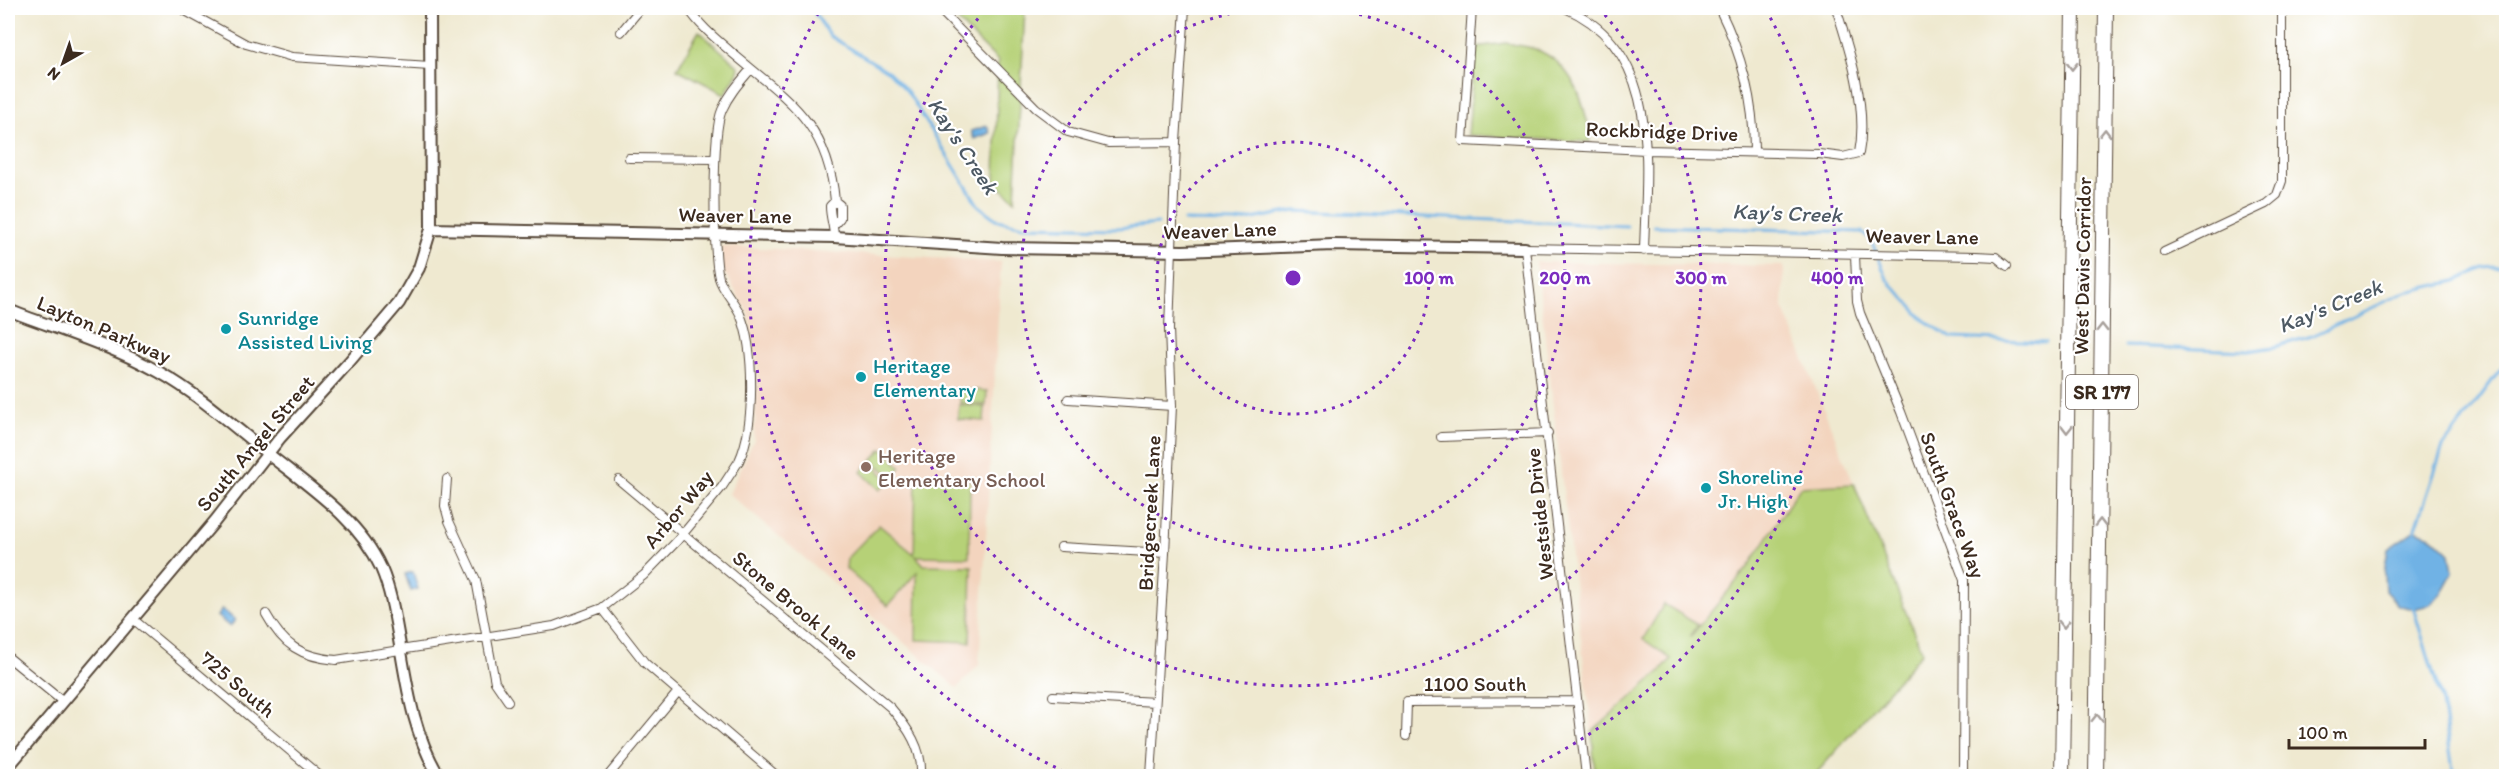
<svg xmlns="http://www.w3.org/2000/svg" width="2514" height="784" viewBox="0 0 2514 784" font-family="Itim,sans-serif">
<rect width="100%" height="100%" fill="#fff"/>
<filter id="ink" filterUnits="userSpaceOnUse"><feTurbulence type="fractalNoise" baseFrequency=".0167" numOctaves="2"/><feDisplacementMap in="SourceGraphic" scale="12" xChannelSelector="R" yChannelSelector="G"/><feConvolveMatrix kernelMatrix="1 2 1 2 8 2 1 2 1" color-interpolation-filters="sRGB"/></filter>
<filter id="wash" filterUnits="userSpaceOnUse"><feTurbulence type="fractalNoise" baseFrequency=".008" numOctaves="4" result="noise"/><feDisplacementMap in="SourceGraphic" scale="24" xChannelSelector="R" yChannelSelector="G"/><feGaussianBlur stdDeviation="1.35" result="paint"/><feColorMatrix in="noise" values="0 0 0 0 0 0 0 0 0 0 0 0 0 0 0 0 0 1.4 0 .05"/><feComposite in="paint" operator="in"/></filter>
<g filter="url(#wash)">
<rect width="100%" height="100%" fill="#efe9d0"/>
<path fill="#f3d4be" d="M721,246L1001,262L979,665L957,688L729,494L754,440L758,367L749,314L722,269Z
M1536,262L1784,266L1783,307L1854,484L1800,487L1749,566L1662,670L1592,732Z"/>
<path fill="#b6d177" stroke="#787e4a" stroke-width="1.5" d="M945,8H1025L1015,200L995,183L998,61Z
M699,31L739,67L738,72L725,94L677,69Z
M1506,43C1515,45 1526,46 1535,49C1574,64 1586,104 1590,142L1468,135L1475,47Z
M961,389L987,391L986,405L960,403Z
M959,405L985,407L984,421L958,419Z
M882,449L901,467L892,477L872,460Z
M870,462L889,480L880,490L861,472Z
M916,479L970,481L969,557L916,556L924,565L972,566L970,642L916,640L917,572L888,606L846,569L847,558L879,525L914,554Z
M1854,484L1922,652L1814,776H1595L1592,732L1662,670L1671,659L1643,639L1664,604L1698,625L1690,637L1749,566L1800,487Z"/>
<path fill="#70b2e5" stroke="#566e82" stroke-width="1.5" d="M987,126L990,133L974,139L971,131Z
M2415,530L2433,537L2450,553L2453,572L2441,594L2431,605L2412,609L2398,605L2385,591L2384,573L2388,549Z
M413,572L418,589L411,591L405,574Z
M222,609L235,620L230,627L217,616Z"/>
<g fill="none" stroke-linecap="round" stroke-linejoin="round">
<path stroke="#70b2e5" stroke-width="3" d="M811,8L830,36L889,72L907,91L978,205L997,220L1024,226L1118,228L1158,224
M1184,221L1236,222L1295,211L1627,226
M1654,226L1862,232L1871,240L1887,279L1924,320L1952,338L2045,342
M2126,346L2248,351L2274,347L2312,336L2406,292L2456,281L2484,268L2506,266
M2414,534L2443,447L2506,362
M2413,607L2442,702L2454,776"/>
</g>
</g>
<g filter="url(#ink)">
<g fill="none" stroke-linecap="round" stroke-linejoin="round">
<defs>
<path id="street" d="M180,8L246,44L292,57L430,66
M688,8C699,25 715,38 730,51C786,99 828,121 835,201L840,205V218L834,225
M938,8L1036,108L1068,132L1108,143L1176,142
M1472,8L1463,141L1646,150L1819,154L1843,157L1859,153C1868,108 1850,51 1836,8
M1565,8C1663,50 1646,165 1644,251
M1719,8C1742,54 1754,99 1754,151
M621,32L641,8
M629,158L715,159
M834,237C834,226 830,218 830,206L835,201
M2164,252L2266,204L2277,195L2282,181V8
M1855,255L1857,301L1860,313L1901,412L1964,580L1963,776
M1068,399L1172,406
M1441,437L1548,433
M447,479L445,506L449,521L476,580L495,682L508,701
M619,480L891,708C908,728 923,749 921,776
M1061,547L1165,553
M602,608L645,663L777,776
M266,614C283,645 301,657 336,660L554,626L602,608L644,575L677,541L722,487L739,461C755,427 755,349 740,314C734,301 723,291 719,278C713,253 712,132 722,110C729,94 740,82 751,69
M133,619L320,776
M8,657L62,701
M1053,696L1155,702
M1406,736L1407,702L1577,701
M608,776L677,693
M1151,776L1165,553L1172,406L1169,329L1176,142L1185,8
M1586,776L1525,248L1976,256L1996,257L2007,266"/>
<path id="secondary" d="M431,229L834,237L1002,248L1183,251L1333,245L1525,248
M8,310C57,329 113,346 159,372C198,394 232,425 267,453C308,486 359,519 381,568C390,589 394,611 398,634C407,685 412,731 439,776
M8,767L215,521L280,438L349,362L399,303L419,268L431,229L430,8"/>
<path id="highway" d="M2062,776L2073,8
M2096,776L2106,8"/>
</defs>
<use href="#street" stroke="#564739" stroke-width="10"/>
<use href="#secondary" stroke="#564739" stroke-width="14"/>
<use href="#highway" stroke="#564739" stroke-width="16"/>
<use href="#street" stroke="#fff" stroke-width="8"/>
<use href="#secondary" stroke="#fff" stroke-width="10"/>
<use href="#highway" stroke="#fff" stroke-width="14"/>
</g>
<defs><path id="oneway-chevron" d="M-2-3.5L2.5 0L-2 3.5" fill="none" stroke-width="1.6" stroke-linecap="round" stroke-linejoin="round" transform="scale(1.5)"/></defs>
<g stroke="#a79f9a">
<use href="#oneway-chevron" transform="translate(2072 66) rotate(91)"/>
<use href="#oneway-chevron" transform="translate(2105 133) rotate(-89)"/>
<use href="#oneway-chevron" transform="translate(2102 328) rotate(-90)"/>
<use href="#oneway-chevron" transform="translate(2067 429) rotate(91)"/>
<use href="#oneway-chevron" transform="translate(2100 523) rotate(-89)"/>
<use href="#oneway-chevron" transform="translate(2064 624) rotate(91)"/>
<use href="#oneway-chevron" transform="translate(2097 718) rotate(-89)"/>
</g>
</g>
<g fill="none" stroke="#7b2cbf" stroke-width="3" stroke-dasharray="3 6">
<circle cx="1293" cy="278" r="136"/>
<path d="M1324 8A272 272 0 1 1 1262 8"/>
<path d="M1599 8A408 408 0 1 1 987 8"/>
<path d="M1072 775A544 544 0 0 1 820 10M1766 10A544 544 0 0 1 1514 775"/>
</g>
<g fill="#0f9aa8" stroke="#fff" stroke-width="2">
<circle cx="226" cy="329" r="6"/>
<circle cx="861" cy="377" r="6"/>
<circle cx="1706" cy="488" r="6"/>
</g>
<circle fill="#8d6e63" stroke="#fff" stroke-width="2" cx="866" cy="467" r="6"/>
<g text-anchor="middle" dominant-baseline="central" stroke-width="4.5" stroke-linejoin="round" paint-order="stroke">
<rect fill="#fff" stroke="#766a62" stroke-width="1.5" x="2066" y="375" width="72" height="34" rx="4.5"/>
<g font-size="20" font-weight="bold" fill="#3b2a1e">
<text x="2102" y="392">SR 177</text>
</g>
<g font-size="21" fill="#3b2a1e" stroke="#fff">
<text transform="translate(1662 131) rotate(2)">Rockbridge Drive</text>
<text transform="translate(735 215) rotate(1)">Weaver Lane</text>
<text transform="translate(1220 230) rotate(-2)">Weaver Lane</text>
<text transform="translate(1922 236) rotate(1)">Weaver Lane</text>
<text transform="translate(2082 266) rotate(-89)">West Davis Corridor</text>
<text transform="translate(104 329) rotate(23)">Layton Parkway</text>
<text transform="translate(255 443) rotate(-50)">South Angel Street</text>
<text transform="translate(1953 505) rotate(70)">South Grace Way</text>
<text transform="translate(678 509) rotate(-50)">Arbor Way</text>
<text transform="translate(1149 513) rotate(-87)">Bridgecreek Lane</text>
<text transform="translate(1539 514) rotate(-96)">Westside Drive</text>
<text transform="translate(796 605) rotate(40)">Stone Brook Lane</text>
<text x="1475" y="683">1100 South</text>
<text transform="translate(238 684) rotate(40)">725 South</text>
</g>
<g font-size="21" fill="#0d838f" stroke="#fff" text-anchor="start">
<text x="238" y="317">Sunridge<tspan x="238" dy="24">Assisted Living</tspan></text>
<text x="873" y="365">Heritage<tspan x="873" dy="24">Elementary</tspan></text>
<text x="1718" y="476">Shoreline<tspan x="1718" dy="24">Jr. High</tspan></text>
</g>
<g font-size="21" fill="#785e54" stroke="#fff" text-anchor="start">
<text x="878" y="455">Heritage<tspan x="878" dy="24">Elementary School</tspan></text>
</g>
<g font-size="22" font-style="italic" fill="#4e5a64" stroke="#fff">
<text transform="translate(963 146) rotate(57)">Kay's Creek</text>
<text transform="translate(1787 213) rotate(2)">Kay's Creek</text>
<text transform="translate(2330 306) rotate(-22)">Kay's Creek</text>
</g>
</g>
<circle cx="1293" cy="278" r="9" fill="#7b2cbf" stroke="#fff" stroke-width="3"/>
<g font-size="18" text-anchor="middle" font-weight="bold" fill="#7b2cbf" stroke="#fff" stroke-width="4.5" stroke-linejoin="round" paint-order="stroke">
<text x="1429" y="284">100 m</text>
<text x="1565" y="284">200 m</text>
<text x="1701" y="284">300 m</text>
<text x="1837" y="284">400 m</text>
</g>
<rect width="2514" height="784" fill="none" stroke="#fff" stroke-width="30"/>
<g transform="translate(63 63) rotate(220)" stroke="#ffffff" stroke-width="4.5" paint-order="stroke">
<path d="M0-4.5L10 22L0 15L-10 22Z" fill="#3b2a1e"/>
<text y="-9" font-size="16" font-weight="bold" text-anchor="middle" fill="#3b2a1e">N</text>
</g>
<path d="M2289 739v9h136v-9" fill="none" stroke="#3b2a1e" stroke-width="3"/>
<text x="2298" y="739" font-size="18" fill="#3b2a1e" stroke="#ffffff" stroke-width="4.5" paint-order="stroke">100 m</text>
</svg>
